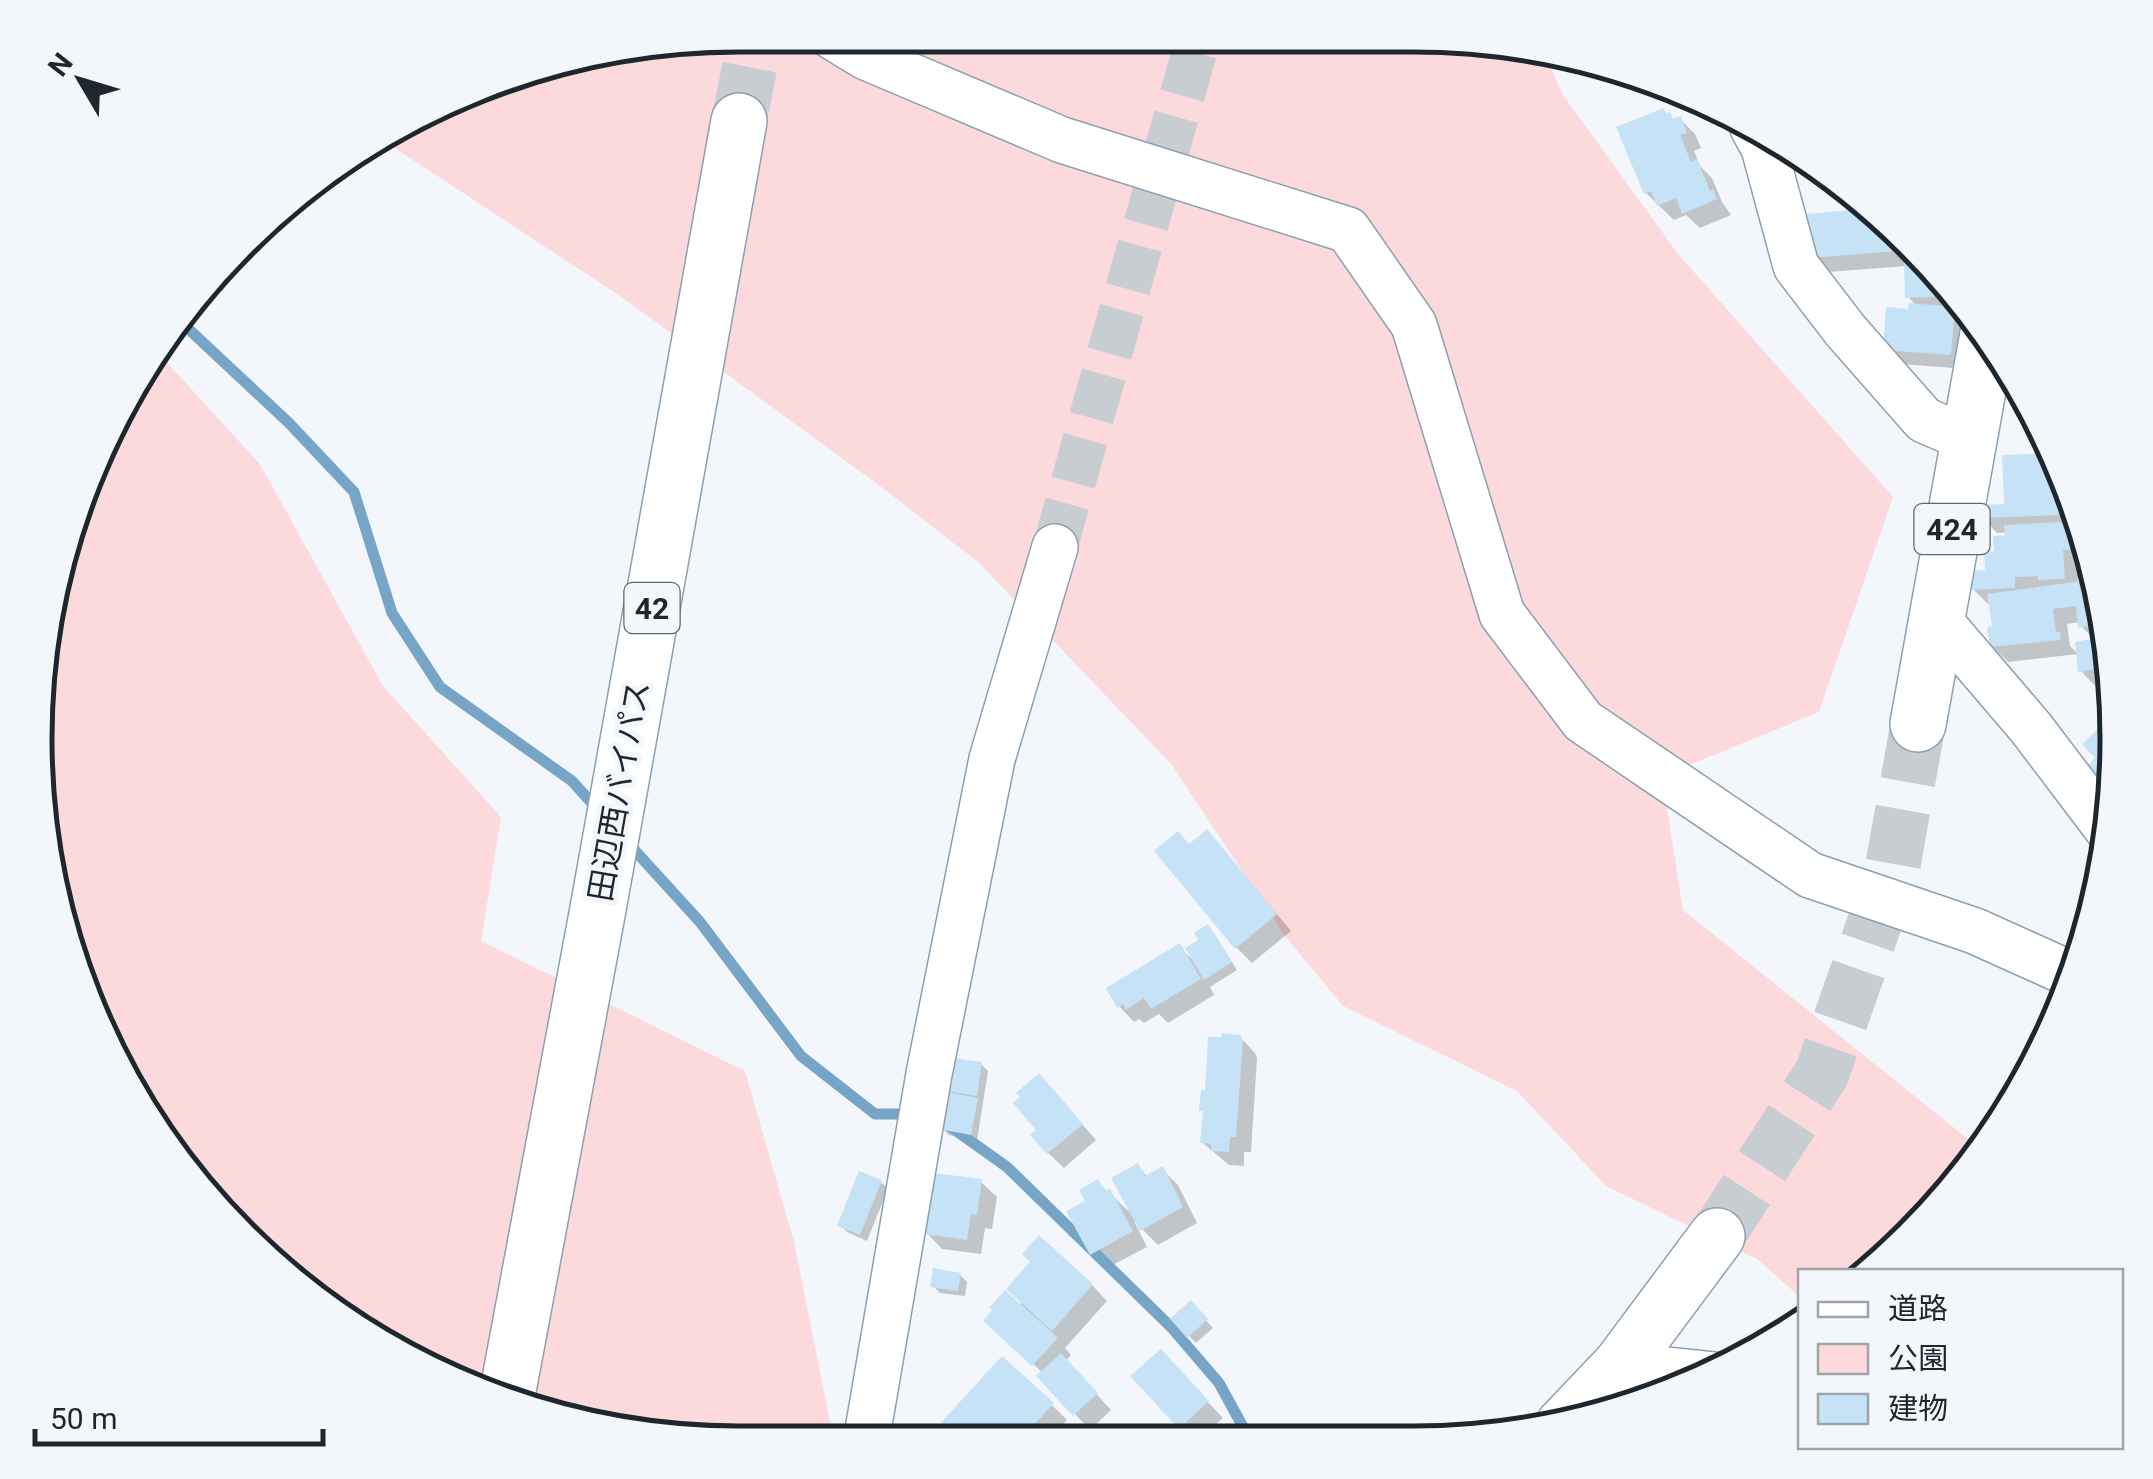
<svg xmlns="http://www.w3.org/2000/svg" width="2153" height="1479" viewBox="0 0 2153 1479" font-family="Roboto,'Noto Sans JP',sans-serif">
<rect width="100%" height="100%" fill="#f3f7fb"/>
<path fill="#fcdadc" d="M740,35L1542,48L1563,95L1678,254L1893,497L1819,712L1662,776L1683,910L1983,1151L1911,1238L1865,1271L1800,1272V1297L1757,1259L1606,1186L1517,1091L1343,1006L1285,936L1172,765L978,562L884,489L623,298L381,139L557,59Z
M160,355L260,464L383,686L501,817L481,941L745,1071L794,1242L834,1442L739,1444L602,1430L469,1390L348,1325L241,1237L108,1052L48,876L41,648L89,469Z"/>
<path fill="#0003" d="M1663,111L1675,121L1680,119L1695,134L1701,148L1694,151L1700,166L1712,178L1722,202L1731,215L1700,228L1686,215L1674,220L1646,193Z
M1869,211L1912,242L1924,257H1923V262H1929L1968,311H1956L1969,324L1966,369L1901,364L1885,349L1910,311L1917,306L1908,297L1907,266L1828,272L1813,256L1810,216Z
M2057,455L2065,470L2070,489H2064V494L2068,497H2073L2093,564L2078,565V584L2097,582L2105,603L2112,682L2104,683V685L2096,687L2081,671L2096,641L2081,626L2080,622L2067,624L2070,646L2078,654L2008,662L1992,646L1995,629L1991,604H1988L1973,589L1988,573L1996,553L2013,537V532L1997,533L1982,517L2007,507L2005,457Z
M1190,847L1222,848L1291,931L1252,963L1236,947Z
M1208,928L1215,935L1237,970L1210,987L1214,995L1168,1023L1159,1014L1144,1023L1139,1019L1134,1022L1119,1006L1179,947L1194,961Z
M1240,1037L1255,1053L1257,1058L1251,1152H1244V1166L1229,1165L1203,1143L1207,1093Z
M954,1060L981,1064L988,1071L977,1141L949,1135L942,1128Z
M1054,1092L1096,1140L1064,1168L1048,1153Z
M1137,1166L1148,1177L1163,1170L1178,1185L1197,1223L1158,1245L1134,1221L1147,1247L1107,1268L1092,1253L1088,1202L1097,1182L1133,1215Z
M881,1182L888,1189L867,1241L847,1232L840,1225Z
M981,1182L997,1197L992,1229L985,1228L981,1254L942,1249L927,1233Z
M960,1275L967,1282L965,1296L940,1293L933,1286Z
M1092,1285L1107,1301L1065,1348L1071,1355L1066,1361L1111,1410L1090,1430L1039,1376L1043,1373L1002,1336L1022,1301Z
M1191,1304L1213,1328L1196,1343L1173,1319Z
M1176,1368L1223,1418L1203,1436L1190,1437L1134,1377Z
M1052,1405L1067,1420L1050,1439L953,1440Z"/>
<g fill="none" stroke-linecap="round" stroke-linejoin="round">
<path stroke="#77a5c8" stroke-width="11" d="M181,322L289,423L354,492L392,613L440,687L572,781L599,811
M628,843L700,922L801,1056L875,1114H913
M948,1125L1007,1167L1171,1327L1219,1383L1248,1436"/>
</g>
<path fill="#c5e2f7" d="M1664,108L1666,114L1670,112L1673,119L1681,116L1687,133L1680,135L1691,162L1697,159L1710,191L1713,189L1717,199L1682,214L1676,198L1657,206L1651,191L1644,194L1616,127Z
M1866,209L1912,242H1908L1909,250L1811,258L1807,214Z
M1927,260L1956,296L1905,298L1904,261Z
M1909,303L1955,307L1951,355L1883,350L1886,307L1908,309Z
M2055,453L2066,475H2050V488L2061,487V515L1979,518V505L2004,504L2002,455Z
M2080,521L2088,549L2063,550L2065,579L2038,580V576L2015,577V588L1971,590L1970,571L1985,570L1984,552L1994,551L1993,536L2005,535L2004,525Z
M2097,579L2100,596H2102L2105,603L2111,666L2078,672L2075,642L2092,639L2090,626L2078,628L2076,606L2053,609L2056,632H2060L2061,640L1990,647L1987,627L1992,626L1987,594Z
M2102,725L2115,737L2117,734L2113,791L2110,794L2101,785L2103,783L2087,766L2095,758L2082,744Z
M1207,829L1277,914L1235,949L1154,851L1178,831L1189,844Z
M1208,924L1232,962L1204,980L1185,948L1198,940L1194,933Z
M1180,943L1201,979L1151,1009L1144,998L1126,1010L1123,1004L1117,1008L1106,988Z
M1222,1033L1241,1035V1040H1243L1236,1137H1230L1229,1152L1211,1151V1144L1200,1143L1203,1111H1199L1201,1090H1205L1208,1037H1221Z
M952,1058L982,1062L977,1096L946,1091Z
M1039,1073L1083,1124L1047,1154L1030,1135L1036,1130L1013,1103L1020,1097L1016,1093Z
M946,1092L978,1098L971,1135L939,1129Z
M1138,1163L1145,1176L1163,1166L1183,1207L1140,1231L1111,1178Z
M859,1171L882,1180L860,1235L837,1226Z
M933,1173L982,1179L977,1215L971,1214L967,1240L924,1234Z
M1098,1179L1105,1191L1110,1189L1133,1231L1090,1255L1066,1211L1085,1201L1079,1190Z
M1039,1235L1093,1284L1052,1331L1006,1289L1030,1262L1022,1254Z
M933,1268L961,1273L958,1291L930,1287Z
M1005,1290L1058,1338L1032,1366L983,1321L992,1310L989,1308Z
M1191,1300L1208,1319L1187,1338L1170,1319Z
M1161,1349L1209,1401L1179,1429L1130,1376Z
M1061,1353L1098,1393L1073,1416L1036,1376Z
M1002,1356L1054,1403L1029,1430L1023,1425L1010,1440L950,1441L936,1428Z"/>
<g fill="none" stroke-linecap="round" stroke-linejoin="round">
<path stroke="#c8cdd2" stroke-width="45" stroke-dasharray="45 22" stroke-linecap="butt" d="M1055,547L1197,43"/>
<path stroke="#c8cdd2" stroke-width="55" stroke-dasharray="55 28" stroke-linecap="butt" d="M739,121L756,35
M1717,1236L1822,1073L1891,876L1918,724"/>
<defs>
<path id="minor" d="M833,37L866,57L1062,140L1348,230L1414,325L1502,614L1583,721L1810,875L1975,931L2066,972L2074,978
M1753,128L1764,148L1796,266L1845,330L1924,420L1968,439
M1937,618L2031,728L2109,831
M1621,1365L1715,1375
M866,1442L929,1074L992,759L1055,547"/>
<path id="trunk" d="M1918,724L1988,334
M506,1401L598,909L739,121
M1563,1426L1621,1365L1717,1236"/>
</defs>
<use href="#minor" stroke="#8ba0b0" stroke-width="48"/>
<use href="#trunk" stroke="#8ba0b0" stroke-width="58"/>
<use href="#minor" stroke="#fff" stroke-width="45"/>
<use href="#trunk" stroke="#fff" stroke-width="55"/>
</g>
<g text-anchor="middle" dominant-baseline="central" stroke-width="10" stroke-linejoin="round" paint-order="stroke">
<g fill="#f3f7fb" stroke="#5e656b" stroke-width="2.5">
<rect x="1914.5" y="504" width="75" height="50" rx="8"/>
<rect x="624.5" y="583" width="55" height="50" rx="8"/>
</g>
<g font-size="30" font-weight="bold" fill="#1e272d">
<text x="1952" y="529">424</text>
<text x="652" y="608">42</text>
</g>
<g font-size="32" fill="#1e272d" stroke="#f3f7fb">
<text transform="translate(619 791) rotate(-80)">田辺西バイパス</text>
</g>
</g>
<path d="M0 0H2153V1479H0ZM739 52H1413A687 687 0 0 1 2100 739V739A687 687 0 0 1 1413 1426H739A687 687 0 0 1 52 739V739A687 687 0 0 1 739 52Z" fill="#f3f7fb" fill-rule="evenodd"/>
<path fill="none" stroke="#1e272d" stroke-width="5" d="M739 52H1413A687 687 0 0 1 2100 739V739A687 687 0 0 1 1413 1426H739A687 687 0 0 1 52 739V739A687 687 0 0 1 739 52Z"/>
<rect x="1798" y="1269" width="325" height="180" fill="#f3f7fb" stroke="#9ea4a9" stroke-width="2.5"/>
<rect x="1818" y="1302" width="50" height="15" fill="#ffffff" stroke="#9ea4a9" stroke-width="2.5"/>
<text x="1888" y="1319" font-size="30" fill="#1e272d">道路</text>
<rect x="1818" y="1344" width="50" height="30" fill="#fcdadc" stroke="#9ea4a9" stroke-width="2.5"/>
<text x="1888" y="1369" font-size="30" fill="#1e272d">公園</text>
<rect x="1818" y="1394" width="50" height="30" fill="#c5e2f7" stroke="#9ea4a9" stroke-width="2.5"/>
<text x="1888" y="1419" font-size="30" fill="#1e272d">建物</text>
<g transform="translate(80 80) rotate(308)" stroke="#f3f7fb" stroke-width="8" paint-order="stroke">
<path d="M0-8L18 38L0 25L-18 38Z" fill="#1e272d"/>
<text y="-15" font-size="28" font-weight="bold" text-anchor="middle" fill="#1e272d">N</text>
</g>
<path d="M35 1429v15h288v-15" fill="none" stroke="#1e272d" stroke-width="5"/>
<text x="50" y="1429" font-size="30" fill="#1e272d" stroke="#f3f7fb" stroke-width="8" paint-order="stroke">50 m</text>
</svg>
